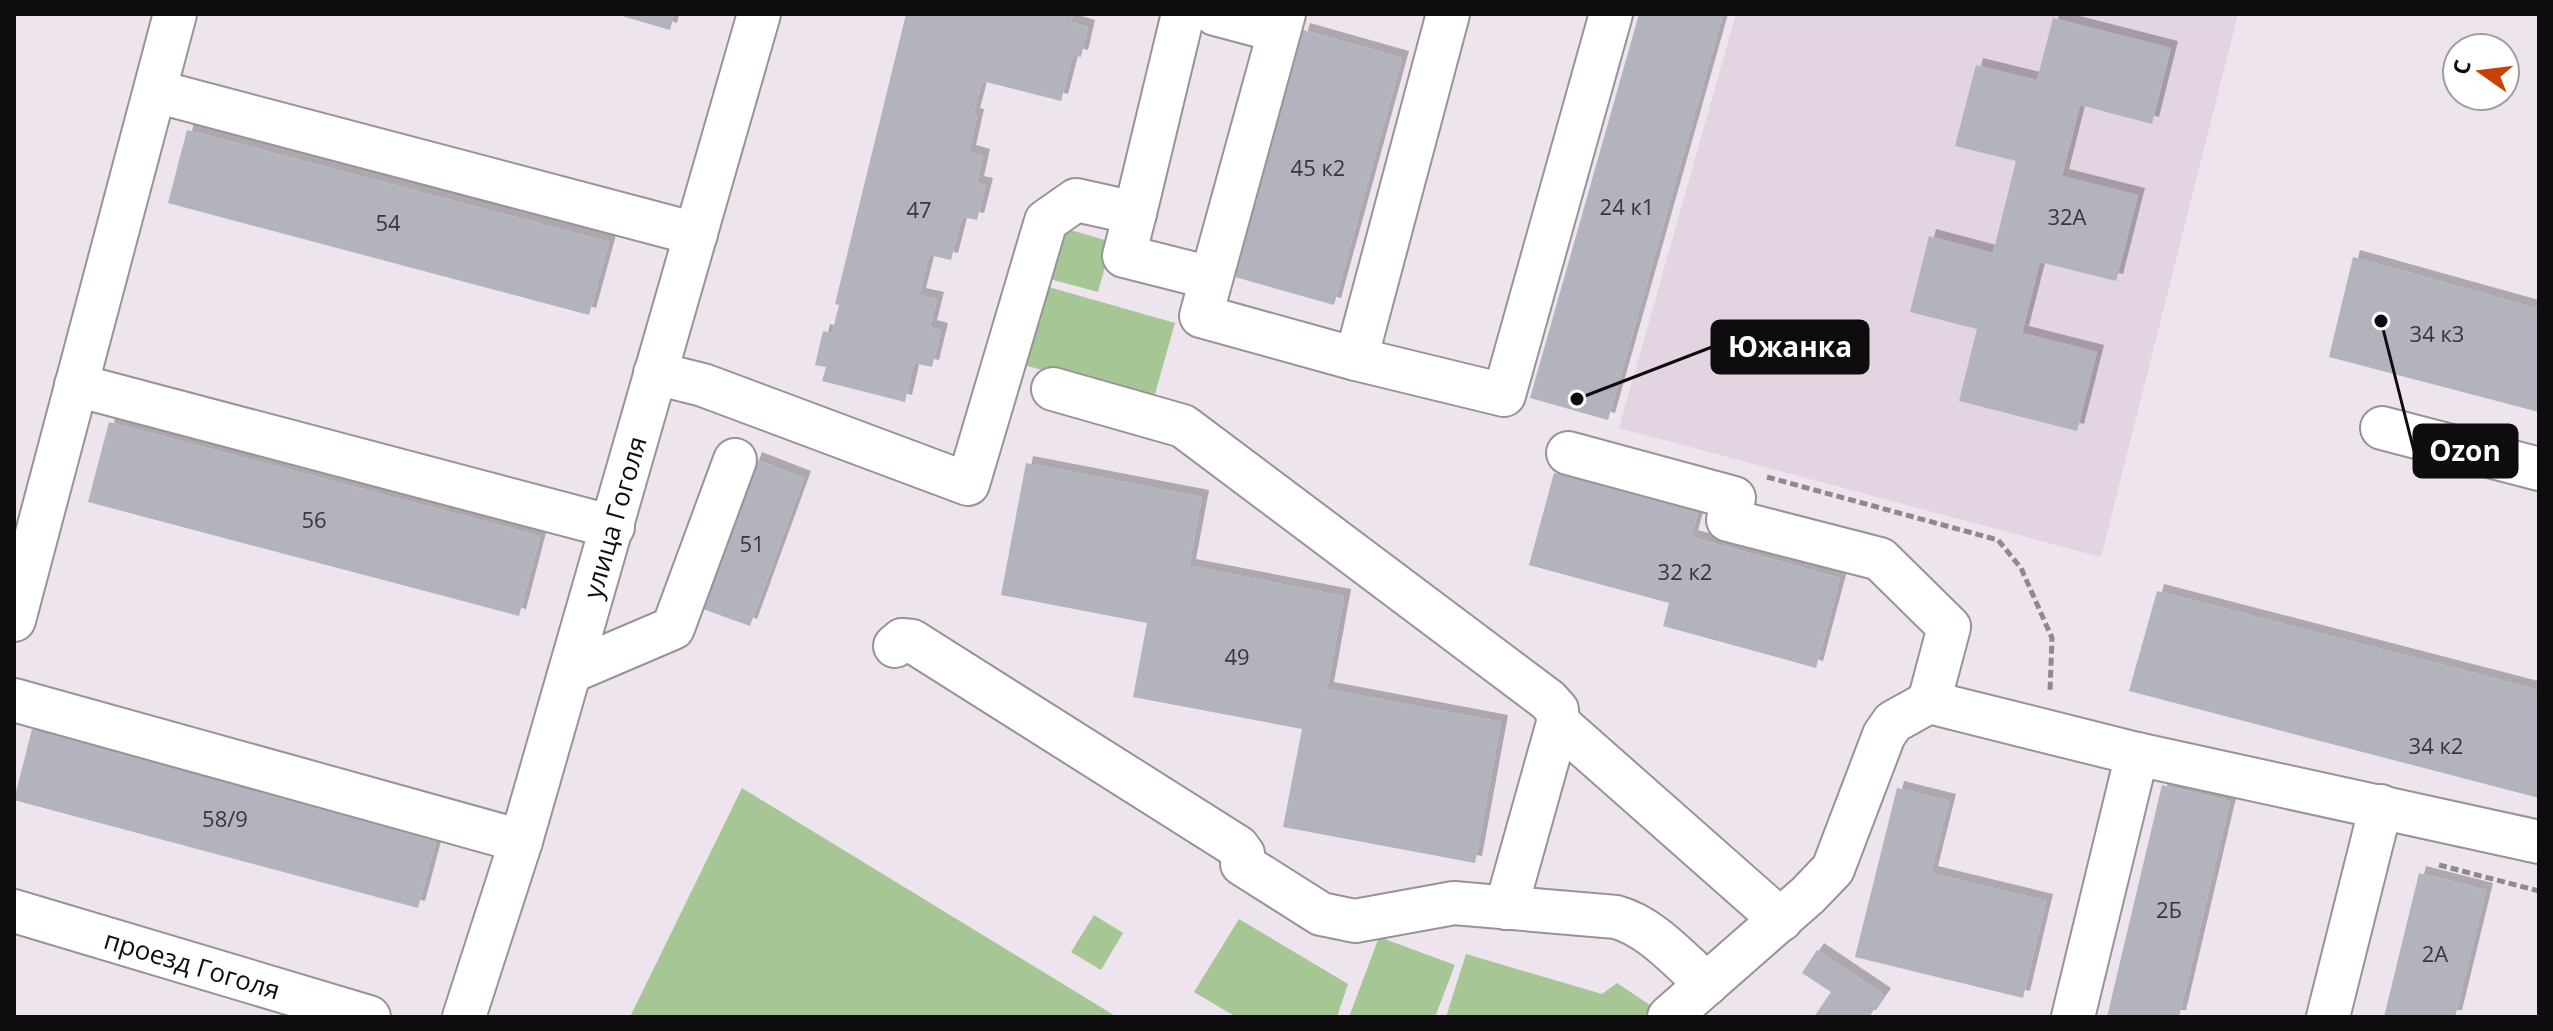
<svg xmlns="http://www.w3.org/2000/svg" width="2553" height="1031" viewBox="0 0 2553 1031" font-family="'Open Sans',sans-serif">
<defs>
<filter id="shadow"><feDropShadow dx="7" dy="-7" stdDeviation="0" flood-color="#0004"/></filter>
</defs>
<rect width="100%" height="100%" fill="#ede4ed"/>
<path fill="#e2d4e1" d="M1736,14H2238L2101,557L1619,428Z"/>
<path fill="#a6c695" d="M1053,225L1112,242L1098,292L1039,276Z
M1038,284L1175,323L1153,401L1017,363Z
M742,788L1117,1017H630Z
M1094,915L1123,933L1101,970L1071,952Z
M1239,919L1348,984L1337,1017H1236L1194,992Z
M1379,937L1455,965L1435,1017H1349Z
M1466,954L1602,994L1617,983L1656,1009L1646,1017H1446Z"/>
<path fill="#b2b3bd" filter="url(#shadow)" d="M615,14H674L670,30Z
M906,14H1069L1073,15L1071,22L1088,27L1081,57L1073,55L1061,101L982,81L973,115L977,116L969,152L983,156L977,183L986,185L977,220L962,217L951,260L929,255L919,295L937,299L930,327L941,330L932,367L914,363L905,402L822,381L826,367L815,365L823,331L832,333L839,305L835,304Z
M1639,14H1723L1608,420L1530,398Z
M2053,18L2171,48L2152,124L2080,105L2062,176L2138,195L2116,281L2040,262L2022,333L2097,352L2077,431L1959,401L1977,329L1910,312L1929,236L1993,253L2016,161L1955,146L1976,65L2037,80Z
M1303,30L1402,58L1334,305L1235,277Z
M187,130L609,242L589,315L168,203Z
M2353,257L2539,309V412L2329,357Z
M109,422L540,536L519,616L88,502Z
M755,459L804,478L750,626L700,608Z
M1026,463L1202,497L1189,566L1344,596L1327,689L1501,722L1475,863L1283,827L1302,729L1133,697L1147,623L1001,595Z
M1554,473L1698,512L1691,537L1840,578L1816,668L1663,626L1669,603L1529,565Z
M2157,591L2539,690V798L2129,691Z
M32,729L437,837L418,908L14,800Z
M2162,785L2230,801L2179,1017H2107Z
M1897,788L1949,801L1931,873L2046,901L2023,998L1855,957Z
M2419,873L2486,890L2455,1017H2384Z
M1817,950L1884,995L1869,1017H1814L1831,992L1802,973Z"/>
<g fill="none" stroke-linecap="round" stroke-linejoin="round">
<defs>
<g id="minor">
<path d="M1215,14L1279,31"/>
<path d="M1284,14L1201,316L1356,359L1448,14"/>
<path d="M155,91L696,234"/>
<path d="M1135,213L1124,256L1211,278"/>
<path d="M1356,359L1504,395L1611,14"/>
<path d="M655,373L703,385L968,484L1046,221L1076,200L1135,213L1183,14"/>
<path d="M76,385L613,527"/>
<path d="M1053,389L1183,426L1548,700L1557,710L1558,723L1506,908"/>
<path d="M2382,428L2539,469"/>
<path d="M1568,453L1734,498L1728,520L1880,559L1949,627L1929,702"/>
<path d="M14,620L175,14"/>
<path d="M895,646L902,640L912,641L1238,847L1243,854L1242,864L1321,914L1355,921L1454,903L1616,917C1652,927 1679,960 1707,984"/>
<path d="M570,672L673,628L735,460"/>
<path d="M14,700L521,841"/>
<path d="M1558,723L1781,920"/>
<path id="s1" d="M14,911L369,1017"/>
<path id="s2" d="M464,1017L521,841L759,14"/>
<path d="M1669,1017L1808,895L1833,869L1884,735L1893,722L1929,702L2137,754L2539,842"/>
<path d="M2073,1017L2137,754"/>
<path d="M2328,1017L2381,806"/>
</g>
</defs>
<use href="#minor" stroke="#999299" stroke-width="46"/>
<path stroke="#8f898f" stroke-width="5" stroke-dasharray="8 4" stroke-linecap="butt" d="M1767,477L1998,540L2021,568L2052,638L2050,691
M2439,865L2539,891"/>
<use href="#minor" stroke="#fff" stroke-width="42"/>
</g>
<g text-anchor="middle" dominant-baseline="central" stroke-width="8" stroke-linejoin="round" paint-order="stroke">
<g font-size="22" fill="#38363a">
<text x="1318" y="167">45 к2</text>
<text x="1627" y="206">24 к1</text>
<text x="919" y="209">47</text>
<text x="2067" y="216">32А</text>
<text x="388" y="222">54</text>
<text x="2437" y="333">34 к3</text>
<text x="314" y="519">56</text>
<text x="752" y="543">51</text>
<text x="1685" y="571">32 к2</text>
<text x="1237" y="656">49</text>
<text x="2436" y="745">34 к2</text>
<text x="225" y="818">58/9</text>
<text x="2169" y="909">2Б</text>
<text x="2435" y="953">2А</text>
</g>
<g font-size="26" fill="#0f0c0f" stroke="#fff">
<text stroke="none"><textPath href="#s2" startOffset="522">улица Гоголя</textPath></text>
<text stroke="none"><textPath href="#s1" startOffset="186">проезд Гоголя</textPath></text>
</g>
</g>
<path fill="none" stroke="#0f0c0f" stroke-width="3" d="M1577 399L1712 347M2381 321L2414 451"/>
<g fill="#0f0c0f" stroke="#fff" stroke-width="3">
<circle cx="1577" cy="399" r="8"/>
<circle cx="2381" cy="321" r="8"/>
</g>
<g fill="#0f0c0f" stroke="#0f0c0f" stroke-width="3">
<rect x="1712" y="321" width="156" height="52" rx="8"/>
<rect x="2414" y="425" width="103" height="52" rx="8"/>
</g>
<g font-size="28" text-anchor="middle" font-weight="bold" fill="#fff">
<text x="1790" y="357">Южанка</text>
<text x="2465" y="461">Ozon</text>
</g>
<rect width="2553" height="1031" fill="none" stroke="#0f0c0f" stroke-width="32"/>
<g transform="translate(2481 72) rotate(284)"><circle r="38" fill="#ffffff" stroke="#9f9e9f" stroke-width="2"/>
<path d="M0-6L14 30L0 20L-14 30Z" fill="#c94203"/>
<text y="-12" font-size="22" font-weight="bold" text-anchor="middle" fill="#0f0c0f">С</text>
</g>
</svg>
